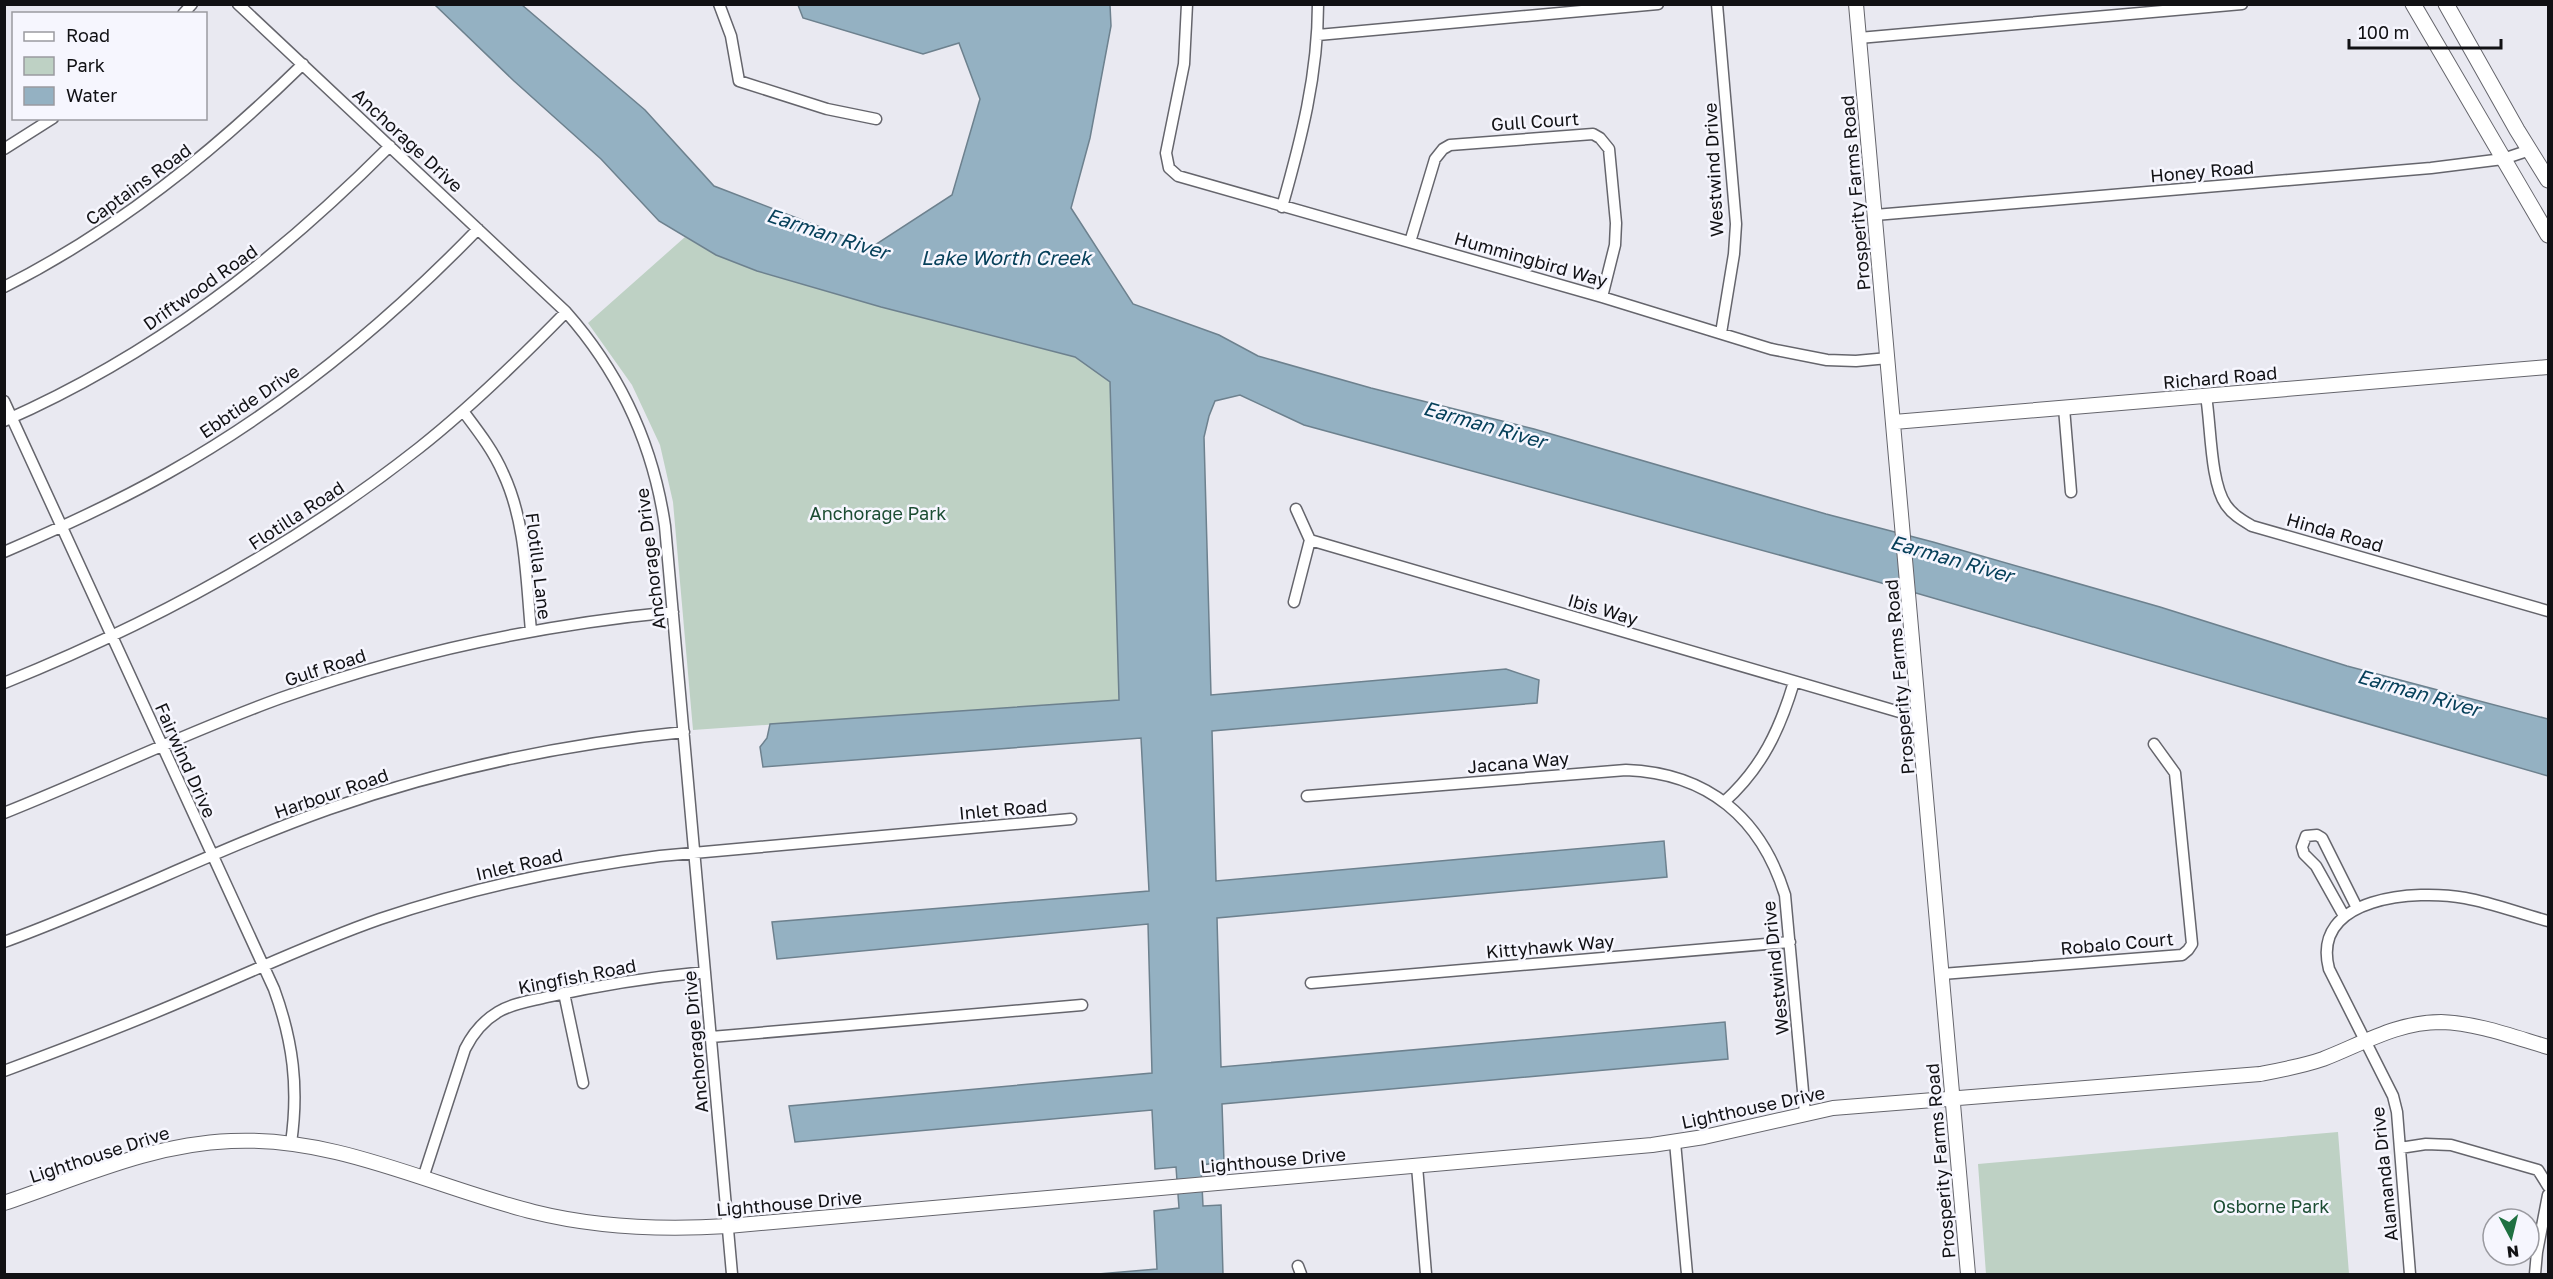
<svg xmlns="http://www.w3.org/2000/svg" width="2553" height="1279" viewBox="0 0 2553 1279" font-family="'Golos Text',sans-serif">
<rect width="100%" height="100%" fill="#e9e9f1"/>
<path fill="#bed1c4" d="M685,237L716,255L757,271L1075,357L1110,382L1119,700L693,730L673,502L660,445L632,385L588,323Z
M2338,1132L2349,1274H1986L1978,1164Z"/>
<path fill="#94b1c2" stroke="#6d818e" stroke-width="1.5" d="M435,5H522L645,110L714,186L872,247L952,195L980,99L959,43L923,54L803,18L798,5H1110L1111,26L1090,138L1071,208L1133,304L1219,335L1258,356L1371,388L1534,429L1826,514L1933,542L2160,607L2347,666L2548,719V776L1878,582L1304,425L1240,395L1215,401L1209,416L1204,437L1211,695L1506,669L1539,680L1537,703L1212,731L1216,881L1664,841L1667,877L1217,918L1221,1067L1725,1022L1728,1059L1222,1104L1224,1162L1201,1165L1203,1206L1221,1205L1223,1274H1098L1157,1269L1154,1211L1179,1208L1176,1167L1155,1169L1152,1110L795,1142L789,1106L1152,1073L1148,924L777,959L772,922L1149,891L1141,738L763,767L760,747L767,738L770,724L1119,700L1110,382L1075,357L881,307L757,271L716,255L659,221L601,159L514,81Z"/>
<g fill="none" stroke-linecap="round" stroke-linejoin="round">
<defs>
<path id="minor" d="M238,4L566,312C621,374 653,444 665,526L732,1274
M719,4L731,36L739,81L827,109L876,119
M1187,4L1184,64L1166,153L1169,168L1178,176L1602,297L1771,349L1827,360L1856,361L1888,358
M1717,4L1736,224L1734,254L1721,333
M183,14L192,4
M1318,35L1658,4
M1859,38L2242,4
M4,149L53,118
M1282,207C1301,140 1318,75 1318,4
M1875,215L2431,168L2503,159L2530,150
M1410,242L1435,159L1443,149L1450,145L1593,134L1600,138L1609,149L1616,223L1615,245L1602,297
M4,287C117,230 213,152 303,64
M2206,396C2211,425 2210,482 2226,505C2233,515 2242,520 2252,526L2548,611
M4,401L274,989C293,1041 299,1088 291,1143
M2064,408L2071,492
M463,411C478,431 493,450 503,473C526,522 526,578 531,631
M4,421C154,355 275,261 390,146
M1296,509L1310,540L1920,718
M4,552C60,528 115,503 168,473C284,408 386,324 478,229
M1294,602L1310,540
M4,683C153,623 292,548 419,448C471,407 519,360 566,312
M1307,796L1626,770C1708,773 1761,818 1785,895L1805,1113
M1724,802C1762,768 1780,729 1794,682
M4,813C97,776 187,732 281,698C407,653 539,625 673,612
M2344,916L2316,866L2304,854L2302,847L2306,836L2317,835L2322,838L2357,908
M4,942C114,902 219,848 329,809C444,769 563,744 684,732
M1942,974L2182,955L2188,950L2192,944L2175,773L2154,744
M1311,983L1790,942
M564,993L583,1083
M711,1037L1082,1005
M4,1071C66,1048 127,1025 187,999C251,972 314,942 380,919C471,888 565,868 660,856L1071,819
M1675,1142L1687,1274
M2400,1148L2426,1144L2451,1145L2538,1170L2548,1186
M1417,1166L1426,1274
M423,1178L465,1049C473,1033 483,1021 498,1012C513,1003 531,1001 547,997C599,985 652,977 705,972
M1298,1266L1301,1274
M2410,1274L2397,1112L2393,1096L2329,969C2310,896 2417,889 2465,898C2493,903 2521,914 2548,921
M2535,1274L2537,1252L2548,1195"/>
<path id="tertiary" d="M1856,4L1968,1274
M1894,422L2548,367
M4,1203C79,1178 151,1144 231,1141C337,1136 433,1187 534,1212C598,1228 663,1230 728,1226L1652,1145L1704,1137L1833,1108L2260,1074C2281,1070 2303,1066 2323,1059C2362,1044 2397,1022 2441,1022C2477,1023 2514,1037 2548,1047"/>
<path id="secondary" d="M2413,4L2548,235
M2446,4L2517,130L2548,180"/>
</defs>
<use href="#minor" stroke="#65656c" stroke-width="13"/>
<use href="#tertiary" stroke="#65656c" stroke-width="16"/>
<use href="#secondary" stroke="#65656c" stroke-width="17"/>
<use href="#minor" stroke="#fff" stroke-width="10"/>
<use href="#tertiary" stroke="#fff" stroke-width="14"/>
<use href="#secondary" stroke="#fff" stroke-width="15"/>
</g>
<g text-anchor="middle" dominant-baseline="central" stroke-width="5" stroke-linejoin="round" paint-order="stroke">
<g font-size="18" fill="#111114" stroke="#f6f6fe">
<text transform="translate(1535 121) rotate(-4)">Gull Court</text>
<text transform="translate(408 140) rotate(43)">Anchorage Drive</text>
<text transform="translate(1713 170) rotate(-93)">Westwind Drive</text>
<text transform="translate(2202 171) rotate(-5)">Honey Road</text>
<text transform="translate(138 184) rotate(-36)">Captains Road</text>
<text transform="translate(1855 193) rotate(-95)">Prosperity Farms Road</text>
<text transform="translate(1531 259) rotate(16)">Hummingbird Way</text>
<text transform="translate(200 287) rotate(-35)">Driftwood Road</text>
<text transform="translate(2220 377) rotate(-5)">Richard Road</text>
<text transform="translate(249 401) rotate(-34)">Ebbtide Drive</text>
<text transform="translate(296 515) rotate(-33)">Flotilla Road</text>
<text transform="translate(2335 532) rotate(16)">Hinda Road</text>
<text transform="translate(650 559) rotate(-97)">Anchorage Drive</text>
<text transform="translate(539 566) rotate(83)">Flotilla Lane</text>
<text transform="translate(1603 609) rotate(16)">Ibis Way</text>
<text transform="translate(325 667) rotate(-18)">Gulf Road</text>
<text transform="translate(1899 677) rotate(-95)">Prosperity Farms Road</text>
<text transform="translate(186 760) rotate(66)">Fairwind Drive</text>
<text transform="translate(1518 762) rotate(-5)">Jacana Way</text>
<text transform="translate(331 793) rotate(-19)">Harbour Road</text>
<text transform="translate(1003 809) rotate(-5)">Inlet Road</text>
<text transform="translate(519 864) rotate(-13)">Inlet Road</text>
<text transform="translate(2117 943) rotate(-5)">Robalo Court</text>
<text transform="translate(1550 946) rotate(-5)">Kittyhawk Way</text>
<text transform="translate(1775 968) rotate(-96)">Westwind Drive</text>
<text transform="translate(577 976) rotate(-11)">Kingfish Road</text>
<text transform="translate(695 1042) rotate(-95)">Anchorage Drive</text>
<text transform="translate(1753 1107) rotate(-12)">Lighthouse Drive</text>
<text transform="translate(99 1154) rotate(-18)">Lighthouse Drive</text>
<text transform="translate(1273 1160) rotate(-5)">Lighthouse Drive</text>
<text transform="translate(1940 1161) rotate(-95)">Prosperity Farms Road</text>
<text transform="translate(2384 1174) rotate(-96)">Alamanda Drive</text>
<text transform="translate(789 1203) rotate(-5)">Lighthouse Drive</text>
</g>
<g font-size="18" fill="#1c4d33" stroke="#f6f6fe">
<text x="878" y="513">Anchorage Park</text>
<text x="2271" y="1206">Osborne Park</text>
</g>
<g font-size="20" font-style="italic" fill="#06405a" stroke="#f6f6fe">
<text transform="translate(828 233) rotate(18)">Earman River</text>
<text x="1006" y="257">Lake Worth Creek</text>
<text transform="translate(1485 424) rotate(16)">Earman River</text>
<text transform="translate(1952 558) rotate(16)">Earman River</text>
<text transform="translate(2419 692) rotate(16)">Earman River</text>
</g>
</g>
<rect width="2553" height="1279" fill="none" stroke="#111114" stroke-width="12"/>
<rect x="12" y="12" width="195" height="108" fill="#f6f6fe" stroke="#9a9aa0" stroke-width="1.5"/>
<rect x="24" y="32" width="30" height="9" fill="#ffffff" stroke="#9a9aa0" stroke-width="1.5"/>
<text x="66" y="42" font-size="18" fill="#111114">Road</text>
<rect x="24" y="57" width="30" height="18" fill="#bed1c4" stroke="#9a9aa0" stroke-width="1.5"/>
<text x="66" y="72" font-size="18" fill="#111114">Park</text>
<rect x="24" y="87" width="30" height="18" fill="#94b1c2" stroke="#9a9aa0" stroke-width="1.5"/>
<text x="66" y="102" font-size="18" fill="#111114">Water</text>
<g transform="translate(2511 1237) rotate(173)"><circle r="28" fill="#f6f6fe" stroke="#9a9aa0" stroke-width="1.5"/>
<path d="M0-4.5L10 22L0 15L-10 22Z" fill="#1e7041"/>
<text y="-9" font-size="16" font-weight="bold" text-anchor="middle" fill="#111114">N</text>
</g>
<path d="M2349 39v9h152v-9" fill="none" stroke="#111114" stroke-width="3"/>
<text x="2358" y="39" font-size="18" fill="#111114" stroke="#f6f6fe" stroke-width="4.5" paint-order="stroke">100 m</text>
</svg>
